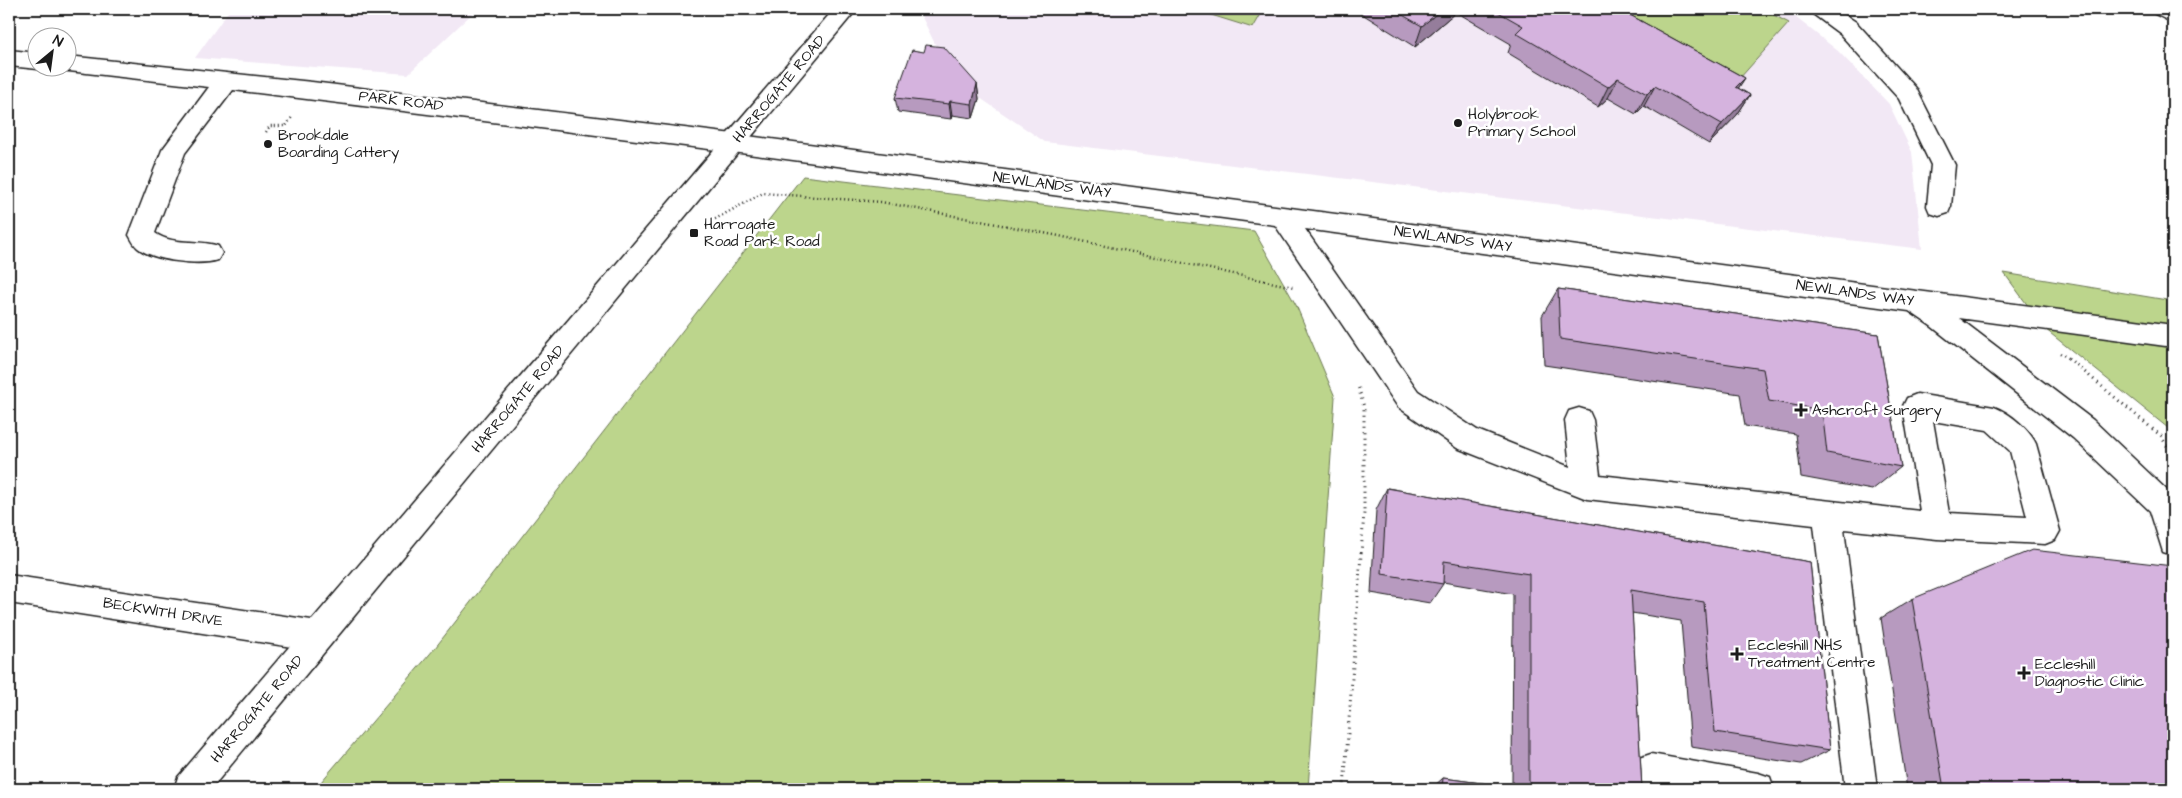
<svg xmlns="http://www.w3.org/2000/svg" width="2182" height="798" viewBox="0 0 2182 798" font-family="'Architects Daughter',sans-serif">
<rect width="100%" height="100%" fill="#fff"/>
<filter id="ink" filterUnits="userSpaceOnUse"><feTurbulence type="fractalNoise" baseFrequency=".02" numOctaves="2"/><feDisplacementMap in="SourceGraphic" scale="10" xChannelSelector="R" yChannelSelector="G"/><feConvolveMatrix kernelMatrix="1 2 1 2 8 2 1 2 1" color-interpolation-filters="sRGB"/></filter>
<g filter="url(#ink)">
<path fill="#f2e8f5" d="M230,9H477L408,74L195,58Z
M918,9H1785L1838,51L1889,104L1912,152L1922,249L1045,142L952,79Z"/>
<path fill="#bcd58c" stroke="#6c7854" d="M1192,9H1264L1253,28Z
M1588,9H1762L1789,23L1731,88Z
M803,176L1254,231L1296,305L1335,397L1308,789H315L435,648Z
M2004,273L2173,301V432L2045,329Z"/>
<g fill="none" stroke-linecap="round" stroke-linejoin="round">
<defs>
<path id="minor" d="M1810,9H1836L1856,22L1916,88L1955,165L1951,206L1948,213L1939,216L1930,213L1927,206L1931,165L1899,99L1840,34L1813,14Z
M2152,9H2173V23L2155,14Z
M9,50L38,53V68H43L38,69L9,66Z
M68,56L312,82L733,134L2173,325V347L1959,318L2093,420L2172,495L2173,555L2163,552L2150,511L2073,438L1931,326L1909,311L1305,229L1418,391L1477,430L1570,467L1565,420L1569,411L1579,408L1589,411L1593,420L1600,475L1920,511L1903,406L1907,398L1917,394L1994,407C2010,413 2029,429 2036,444L2060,531L2055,540L2045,544L1937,539L1844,529L1877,789H1845L1814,525L1587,499L1457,448L1398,407L1275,225L733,152L233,90L185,153L155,233C173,246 198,239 218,246L222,253L218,260C200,266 154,261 138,248C134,245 132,240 129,235L162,150L209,87L60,70L59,68H68ZM1933,421L1987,430L2010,451L2027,517L1949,513Z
M9,575L318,621L329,626L333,636L329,646L318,651L9,603Z
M1651,754L1758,773L1770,777L1774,789H1635V770L1639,758Z"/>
<path id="highway" d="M834,9H857L211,789H174L178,777Z"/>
</defs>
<use href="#minor" stroke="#1c1c1c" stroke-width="3"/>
<use href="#highway" stroke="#1c1c1c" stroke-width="3"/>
<path stroke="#1c1c1c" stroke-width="2.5" stroke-dasharray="1 3" stroke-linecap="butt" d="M266,132L270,126H286L292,117
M708,223L763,193L881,202L1059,236L1293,287
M2060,353L2069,359"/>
<path stroke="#1c1c1c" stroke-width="3" stroke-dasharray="1 4.5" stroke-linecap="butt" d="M2068,358L2161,436L2173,456
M1344,789L1364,513V407L1358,386"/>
<use href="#minor" fill="#fff" fill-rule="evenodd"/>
<use href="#highway" fill="#fff" fill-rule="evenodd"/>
</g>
<path fill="#b79abf" stroke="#1c1c1c" d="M1359,9H1619L1745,78L1738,88L1750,95L1737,115L1709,144L1644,106L1636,114L1608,98L1598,107L1508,53L1511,44L1456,12L1415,47L1359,12Z
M977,84L979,99L973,118L952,115L951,119L898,112L895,98Z
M1558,289L1878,334L1901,467L1872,490L1801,477L1796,434L1745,426L1740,394L1544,365L1542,316Z
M1387,488L1810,562L1830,750L1801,764L1691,747L1681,621L1632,613L1642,789H1431L1443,778L1512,787L1513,594L1443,582V584L1430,603L1371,593L1376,510Z
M1912,599L2173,789H1907L1881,618Z"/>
<path fill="#957d9b" stroke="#1c1c1c" d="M1442,9H1457L1456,12L1415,47L1422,26Z
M1618,78L1608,98L1598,107L1608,87Z
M1745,78L1732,98L1736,87Z
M977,84L979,99L973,118L972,104Z
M1655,86L1644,106L1636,114L1647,94Z
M1750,95L1737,115L1709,144L1722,124Z
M950,101L952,115L951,119L949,104Z"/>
<path fill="#d5b3de" stroke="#1c1c1c" d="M1392,9H1442L1422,26Z
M1493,9H1619L1745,78L1736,87L1750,95L1722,124L1655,86L1647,94L1618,78L1608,87L1516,33L1523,26Z
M926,45L944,47L977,84L972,104L950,101L949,104L895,98L912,50L924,52Z
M1558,289L1878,334L1901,467L1827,453L1822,410L1769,401L1763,369L1560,339Z
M1387,488L1810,562L1830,750L1715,732L1704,602L1631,590L1642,789H1529V574L1444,561L1443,584L1382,574Z
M2032,550L2173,566V789H1944L1912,599Z
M1443,778L1526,789H1442Z"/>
</g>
<g fill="#1c1c1c" stroke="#fff" stroke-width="2">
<circle cx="1458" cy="123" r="5"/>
<circle cx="268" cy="144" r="5"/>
<rect x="689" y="228" width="10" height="10" rx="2.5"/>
<path d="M1798.5 402.5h5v5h5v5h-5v5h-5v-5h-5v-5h5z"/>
<path d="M1734.5 646.5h5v5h5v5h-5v5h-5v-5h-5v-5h5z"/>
<path d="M2021.5 665.5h5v5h5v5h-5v5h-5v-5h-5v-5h5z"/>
</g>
<g text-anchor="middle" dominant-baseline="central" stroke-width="5" stroke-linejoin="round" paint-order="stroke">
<g font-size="15" fill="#1c1c1c" stroke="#fff">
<text transform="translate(779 89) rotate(-50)">HARROGATE ROAD</text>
<text transform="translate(401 101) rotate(7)">PARK ROAD</text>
<text transform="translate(1052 185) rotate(8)">NEWLANDS WAY</text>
<text transform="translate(1453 239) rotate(8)">NEWLANDS WAY</text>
<text transform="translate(1855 293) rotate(8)">NEWLANDS WAY</text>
<text transform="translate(518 399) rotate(-50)">HARROGATE ROAD</text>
<text transform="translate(163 612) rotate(9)">BECKWITH DRIVE</text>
<text transform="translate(257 709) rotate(-50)">HARROGATE ROAD</text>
</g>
<g font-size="15" fill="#1c1c1c" stroke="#fff" text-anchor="start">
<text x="1468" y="114">Holybrook<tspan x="1468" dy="17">Primary School</tspan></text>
<text x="278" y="135">Brookdale<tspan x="278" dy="17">Boarding Cattery</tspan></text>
<text x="704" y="224">Harrogate<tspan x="704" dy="17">Road Park Road</tspan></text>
<text x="1812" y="410">Ashcroft Surgery</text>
<text x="1748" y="645">Eccleshill NHS<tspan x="1748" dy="17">Treatment Centre</tspan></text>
<text x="2035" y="664">Eccleshill<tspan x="2035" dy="17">Diagnostic Clinic</tspan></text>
</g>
</g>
<rect width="2182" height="798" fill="none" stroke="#fff" stroke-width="30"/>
<rect x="15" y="15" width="2152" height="768" fill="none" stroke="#1c1c1c" stroke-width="2" filter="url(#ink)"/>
<g transform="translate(52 52) rotate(29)"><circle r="24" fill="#ffffff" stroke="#a4a4a4"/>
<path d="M0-4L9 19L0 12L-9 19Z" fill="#1c1c1c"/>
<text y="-8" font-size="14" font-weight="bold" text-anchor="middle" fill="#1c1c1c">N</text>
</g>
</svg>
